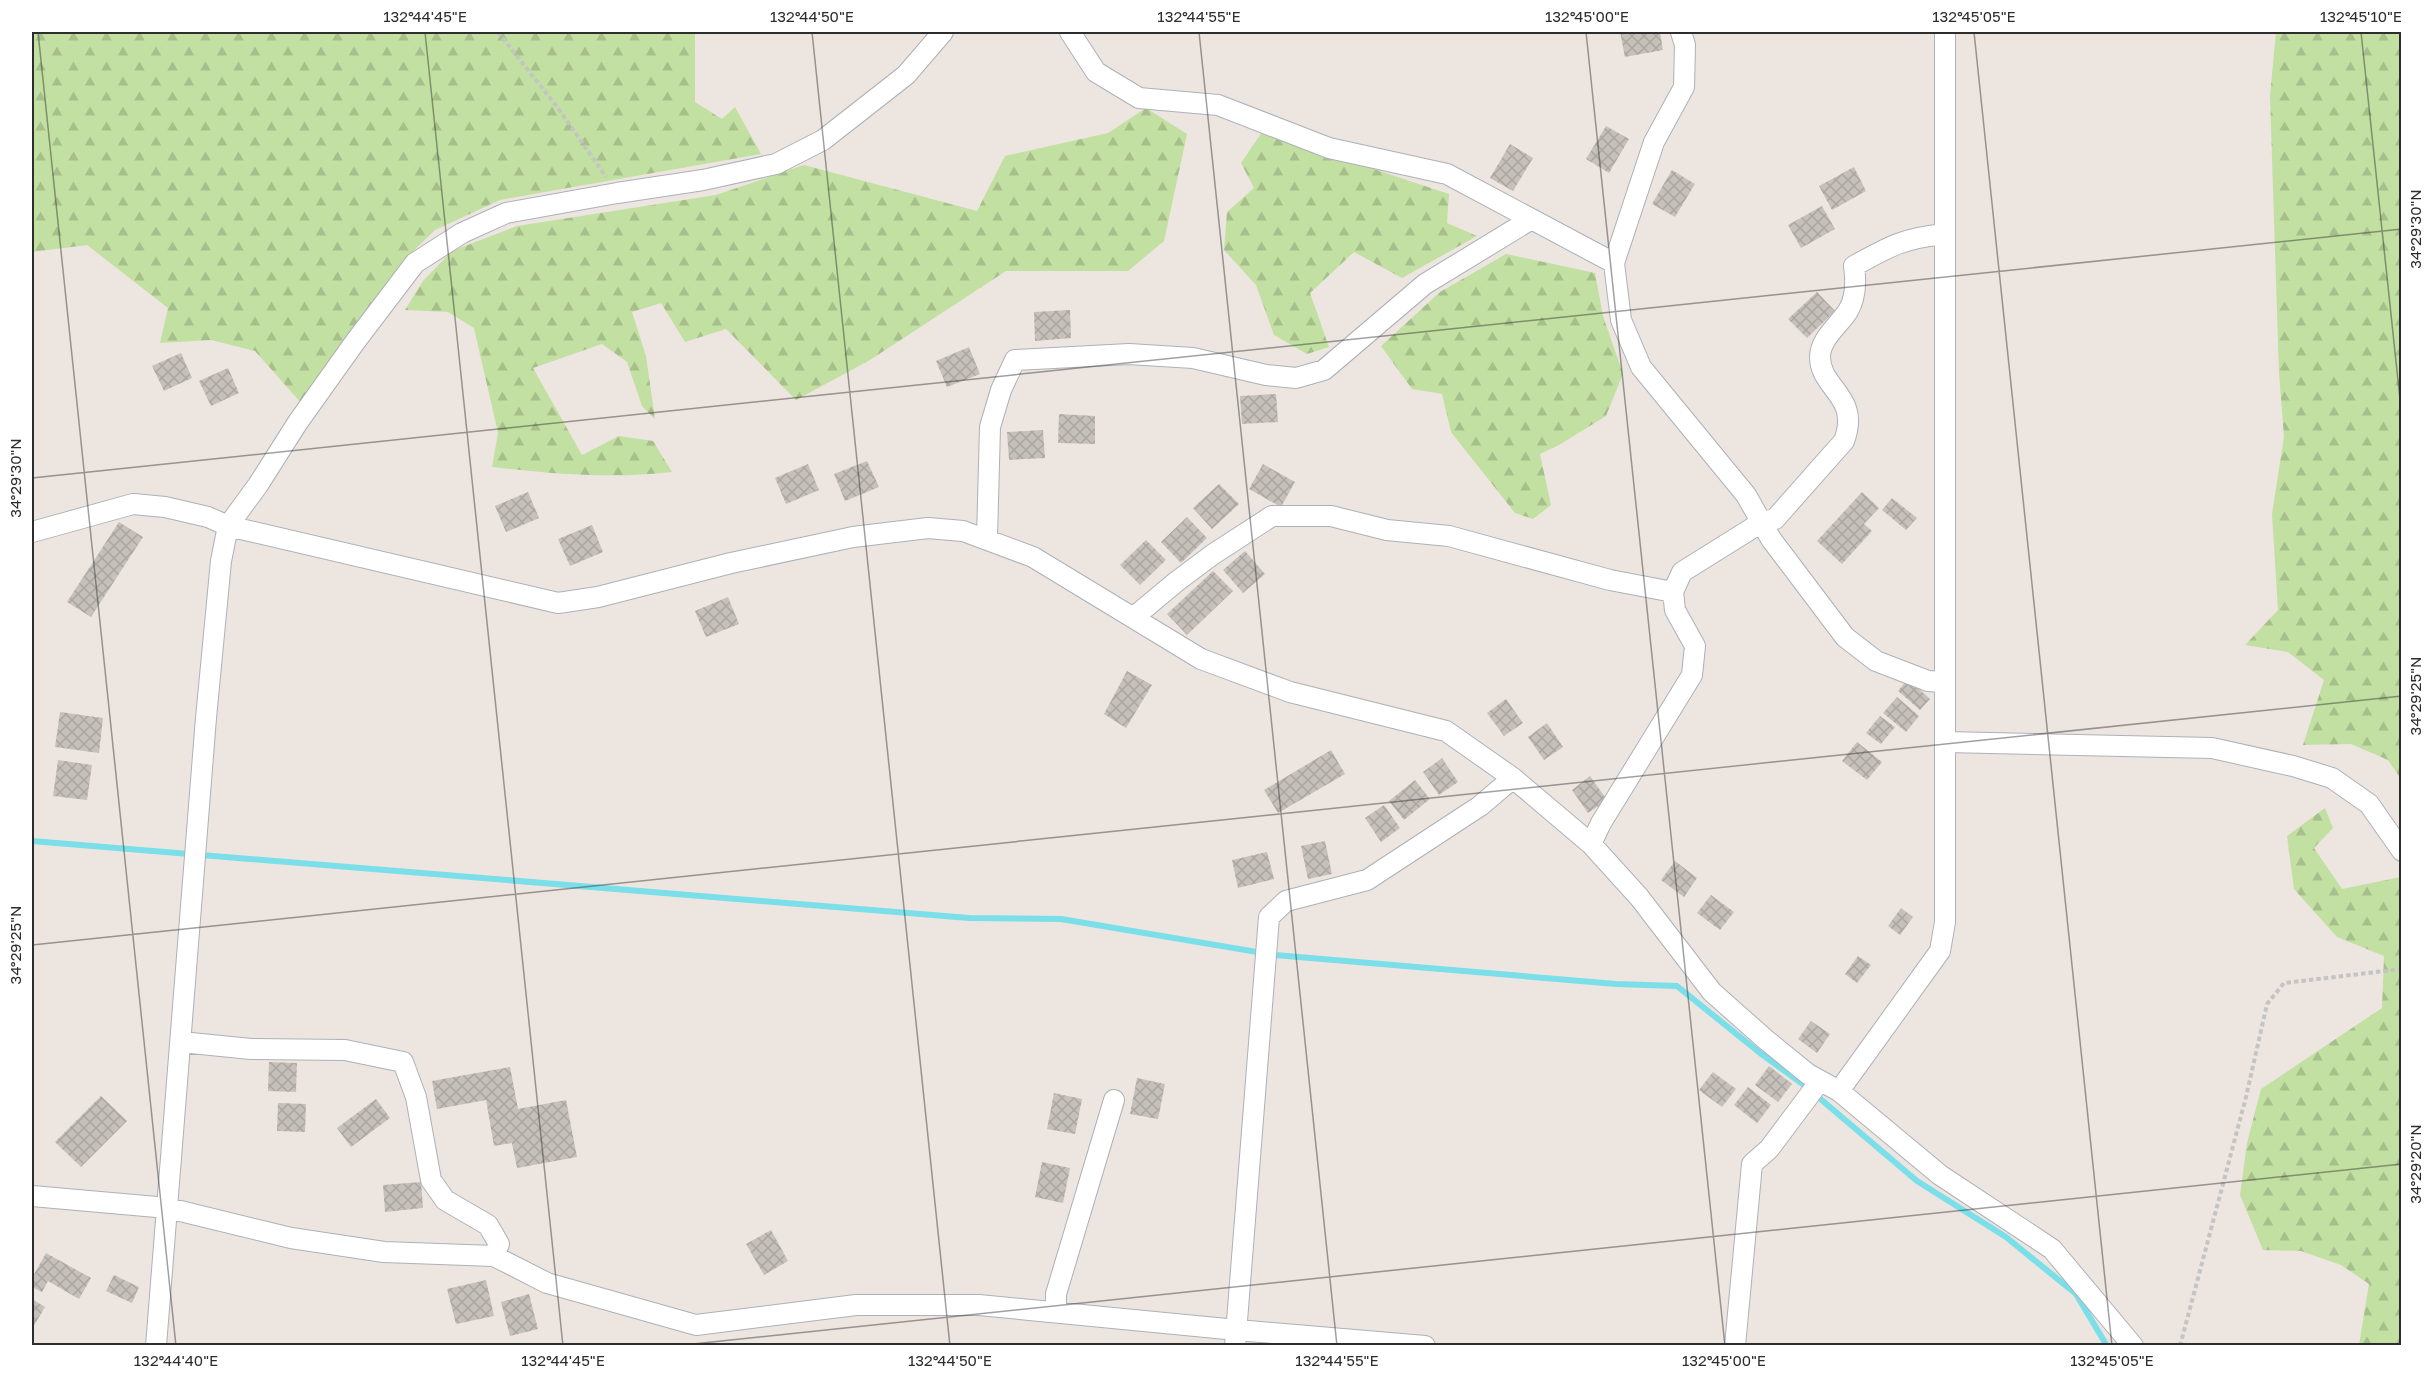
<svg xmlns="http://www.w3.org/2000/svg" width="2433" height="1377" viewBox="0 0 2433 1377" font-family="'Golos Text',sans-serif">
<defs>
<pattern id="forest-firs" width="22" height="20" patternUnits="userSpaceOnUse" patternTransform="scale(1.5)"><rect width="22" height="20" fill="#c2e0a1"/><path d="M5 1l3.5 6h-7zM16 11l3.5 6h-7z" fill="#a7c08b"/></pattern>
<pattern id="building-cross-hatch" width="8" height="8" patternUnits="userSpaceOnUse" patternTransform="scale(1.5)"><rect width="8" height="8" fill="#c6c0bb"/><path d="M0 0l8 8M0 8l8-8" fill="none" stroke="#aaa5a1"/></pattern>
</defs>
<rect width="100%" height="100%" fill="#ede5e0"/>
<path fill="url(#forest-firs)" d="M32,32H695V102L722,119L735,107L761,154L500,200L435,230L406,258L302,404L255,351L211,340L160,343L168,308L87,245L32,252Z
M2276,32H2401V779L2388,760L2351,744L2303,745L2324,680L2288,652L2245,645L2278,610L2272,514L2284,437L2279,373L2270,96Z
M1146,108L1187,134L1164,241L1128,271H1006L870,360L796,400L726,329L685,342L661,303L632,312L646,356L655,419L642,406L627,362L602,344L533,368L582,455L619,436L653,441L672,472C613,479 550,474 492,467L498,433L474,328L448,312L405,310L423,281L452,251L517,226L716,195L804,165L977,211L1005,156L1108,133Z
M1262,132L1449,194L1447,223L1477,236L1402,278L1354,252L1310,293L1329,347L1307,354L1274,335L1256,285L1224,250L1227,212L1254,188L1241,163Z
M1506,254L1595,273L1603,316L1623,374L1606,416L1559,445L1540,454L1551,505L1533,519L1515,513L1451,432L1442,394L1412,389L1381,346L1440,292Z
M2325,808L2333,828L2314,848L2342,889L2401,877V1345H2359L2369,1284L2341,1265L2301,1251L2263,1250L2240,1195L2247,1143L2261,1089L2382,1008L2384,956L2337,937L2294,889L2287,836Z"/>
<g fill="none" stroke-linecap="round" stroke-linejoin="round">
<path stroke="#7adfe8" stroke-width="6" d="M32,841L969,918L1061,919L1275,955L1616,984L1677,986L1760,1053L1804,1085L1917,1181L2006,1237L2076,1294L2107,1346"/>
</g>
<path fill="url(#building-cross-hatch)" d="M1620,32H1660L1663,50L1625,57Z
M1606,126L1629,139L1609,173L1586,159Z
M1510,144L1533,158L1513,191L1490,178Z
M1854,167L1866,191L1832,210L1819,186Z
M1672,170L1695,184L1675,217L1652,204Z
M1822,206L1835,229L1801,248L1788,225Z
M1817,292L1835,311L1807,338L1788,319Z
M1070,310L1071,338L1035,341L1034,312Z
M969,347L980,374L947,387L936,361Z
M181,353L192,378L164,391L152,366Z
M228,368L239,393L211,406L199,381Z
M1276,394L1278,422L1242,424L1240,396Z
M1059,414L1095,416V444L1058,443Z
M1043,430L1045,458L1009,460L1007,432Z
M867,461L879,487L845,501L834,474Z
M808,464L819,490L786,504L775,478Z
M1263,464L1295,482L1281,507L1249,489Z
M1219,484L1239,504L1212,529L1193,508Z
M528,492L539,518L506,532L495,506Z
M1862,492L1879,508L1864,524L1872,531L1842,564L1817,541Z
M1892,498L1917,518L1906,530L1882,510Z
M1187,517L1207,538L1181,563L1161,542Z
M119,522L143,537L91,617L67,602Z
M592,525L603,552L570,566L558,539Z
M1146,540L1166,560L1140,585L1120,565Z
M1245,551L1265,574L1243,593L1223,570Z
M1213,571L1233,591L1187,635L1167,614Z
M728,597L739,624L706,637L695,611Z
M1127,671L1152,685L1126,728L1104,714Z
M1908,679L1930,699L1920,710L1898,691Z
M1897,697L1919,716L1906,732L1883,713Z
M1506,699L1523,723L1504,736L1487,713Z
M60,712L103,718L99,753L55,747Z
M1880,716L1895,727L1881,744L1866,733Z
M1547,723L1563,747L1544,760L1528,737Z
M1857,742L1882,762L1867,780L1842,761Z
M1331,750L1345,774L1278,813L1264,790Z
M1442,758L1458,782L1439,795L1423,772Z
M58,760L92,765L87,800L53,796Z
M1590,776L1607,800L1588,813L1572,790Z
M1415,780L1430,799L1404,820L1389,801Z
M1384,805L1400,828L1381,842L1365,818Z
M1325,841L1332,874L1308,879L1301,846Z
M1267,852L1274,879L1238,888L1232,860Z
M1675,861L1697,878L1684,897L1661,880Z
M1711,895L1734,912L1720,930L1697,913Z
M1901,908L1913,917L1900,935L1888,926Z
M1858,956L1871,965L1857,983L1845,974Z
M1811,1021L1830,1034L1817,1053L1798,1039Z
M269,1062L297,1063L296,1092L268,1091Z
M1769,1066L1792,1084L1778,1102L1755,1085Z
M510,1067L518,1109L566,1100L577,1157L517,1168L512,1143L494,1146L486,1100L437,1109L432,1081Z
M1713,1072L1736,1089L1722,1107L1699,1090Z
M1137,1078L1165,1084L1158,1119L1130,1114Z
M1748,1087L1771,1105L1757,1123L1734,1105Z
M1054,1093L1082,1099L1075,1134L1047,1129Z
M101,1096L127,1121L81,1167L55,1142Z
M376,1099L390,1118L351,1147L337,1128Z
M278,1103L306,1104L305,1132L277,1131Z
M1042,1162L1070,1168L1063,1203L1035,1197Z
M421,1182L423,1208L385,1212L383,1185Z
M771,1230L788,1261L764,1275L746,1244Z
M46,1253L91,1278L79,1299L48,1281L42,1292L32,1287V1278Z
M114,1275L139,1287L132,1303L106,1291Z
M486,1280L494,1316L456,1324L447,1289Z
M529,1294L538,1329L510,1336L501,1302Z
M32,1299L45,1307L32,1329Z"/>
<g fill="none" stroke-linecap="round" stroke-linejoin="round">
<defs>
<path id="minor" d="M1070,32L1096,72L1139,98L1218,105L1329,148L1447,174L1614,263
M1681,32L1685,45L1684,87L1654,142L1614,263L1621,320L1641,367L1746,495L1771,539L1845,637L1876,661L1928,681L1944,682
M32,532L133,504L165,507L208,517L228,526L558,603L598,597L731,563L853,537L928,528L963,531L1033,557L1201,659L1290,692L1446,731L1513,778L1591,844L1639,897L1712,992L1765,1039L1808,1074L1839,1091L1940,1175L2052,1249L2133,1346
M987,538L990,427L1001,390L1015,360L1129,354L1193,358L1266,375L1296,378L1324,370L1425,284L1530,220
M1134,617L1176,582L1212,555L1272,516H1331L1387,530L1449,536L1610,580L1673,592
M1946,742L2212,748L2293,766L2332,778L2369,804L2402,851
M1591,844L1601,823L1692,675L1695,646L1675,610L1673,592L1682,572L1762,522L1775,519L1844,441C1861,396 1820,389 1820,357C1820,339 1839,325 1848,311C1856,298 1856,280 1854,266C1890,246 1904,238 1945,234
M181,1042L251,1049L345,1050L403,1062L416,1097L431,1180L445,1200L488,1225L499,1244L494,1256
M1839,1091L1940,951L1945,922V32
M32,1196L168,1208L291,1238L384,1252L494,1256L547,1283L696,1325L856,1305H979L1237,1330L1425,1346
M1056,1312V1294L1114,1100
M156,1346L206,718L221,561L228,526L258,485L298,422L355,342L415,263L462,233L506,213L617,193L703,180L776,164L823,140L906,75L943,32
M1235,1346L1269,917L1286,901L1367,880L1480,806L1513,778
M1735,1346L1752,1164L1769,1149L1820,1081"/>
</defs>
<use href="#minor" stroke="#adb1b8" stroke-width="22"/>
<path stroke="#c4c4c4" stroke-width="4" stroke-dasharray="4.5 3" stroke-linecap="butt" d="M498,32L558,108L606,177
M2180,1346L2246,1097L2267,1004L2284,983L2402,969"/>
<use href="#minor" stroke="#fff" stroke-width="20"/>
</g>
<path fill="none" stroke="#2d2d2d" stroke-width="1.5" stroke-opacity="0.45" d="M38,32L176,1346M425,32L563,1346M812,32L950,1346M1199,32L1337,1346M1586,32L1725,1346M1974,32L2112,1346M2361,32L2402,418M32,478L2402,229M32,945L2402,696M674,1346L2402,1164"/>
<rect width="2433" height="1377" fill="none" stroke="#ffffff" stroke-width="66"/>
<rect x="33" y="33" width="2367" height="1311" fill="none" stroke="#2d2d2d" stroke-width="2"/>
<g font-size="15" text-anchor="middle" fill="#2d2d2d">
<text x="425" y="22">132°44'45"E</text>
<text x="812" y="22">132°44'50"E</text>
<text x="1199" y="22">132°44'55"E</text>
<text x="1587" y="22">132°45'00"E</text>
<text x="1974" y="22">132°45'05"E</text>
<text x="2361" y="22">132°45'10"E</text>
<text transform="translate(2416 229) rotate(-90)" y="5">34°29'30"N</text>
<text transform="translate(16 478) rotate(-90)" y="5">34°29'30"N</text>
<text transform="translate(2416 696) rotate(-90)" y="5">34°29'25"N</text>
<text transform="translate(16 945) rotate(-90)" y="5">34°29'25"N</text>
<text transform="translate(2416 1164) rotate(-90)" y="5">34°29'20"N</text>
<text x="176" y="1366">132°44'40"E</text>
<text x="563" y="1366">132°44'45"E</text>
<text x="950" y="1366">132°44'50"E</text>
<text x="1337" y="1366">132°44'55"E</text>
<text x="1724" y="1366">132°45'00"E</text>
<text x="2112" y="1366">132°45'05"E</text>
</g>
</svg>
